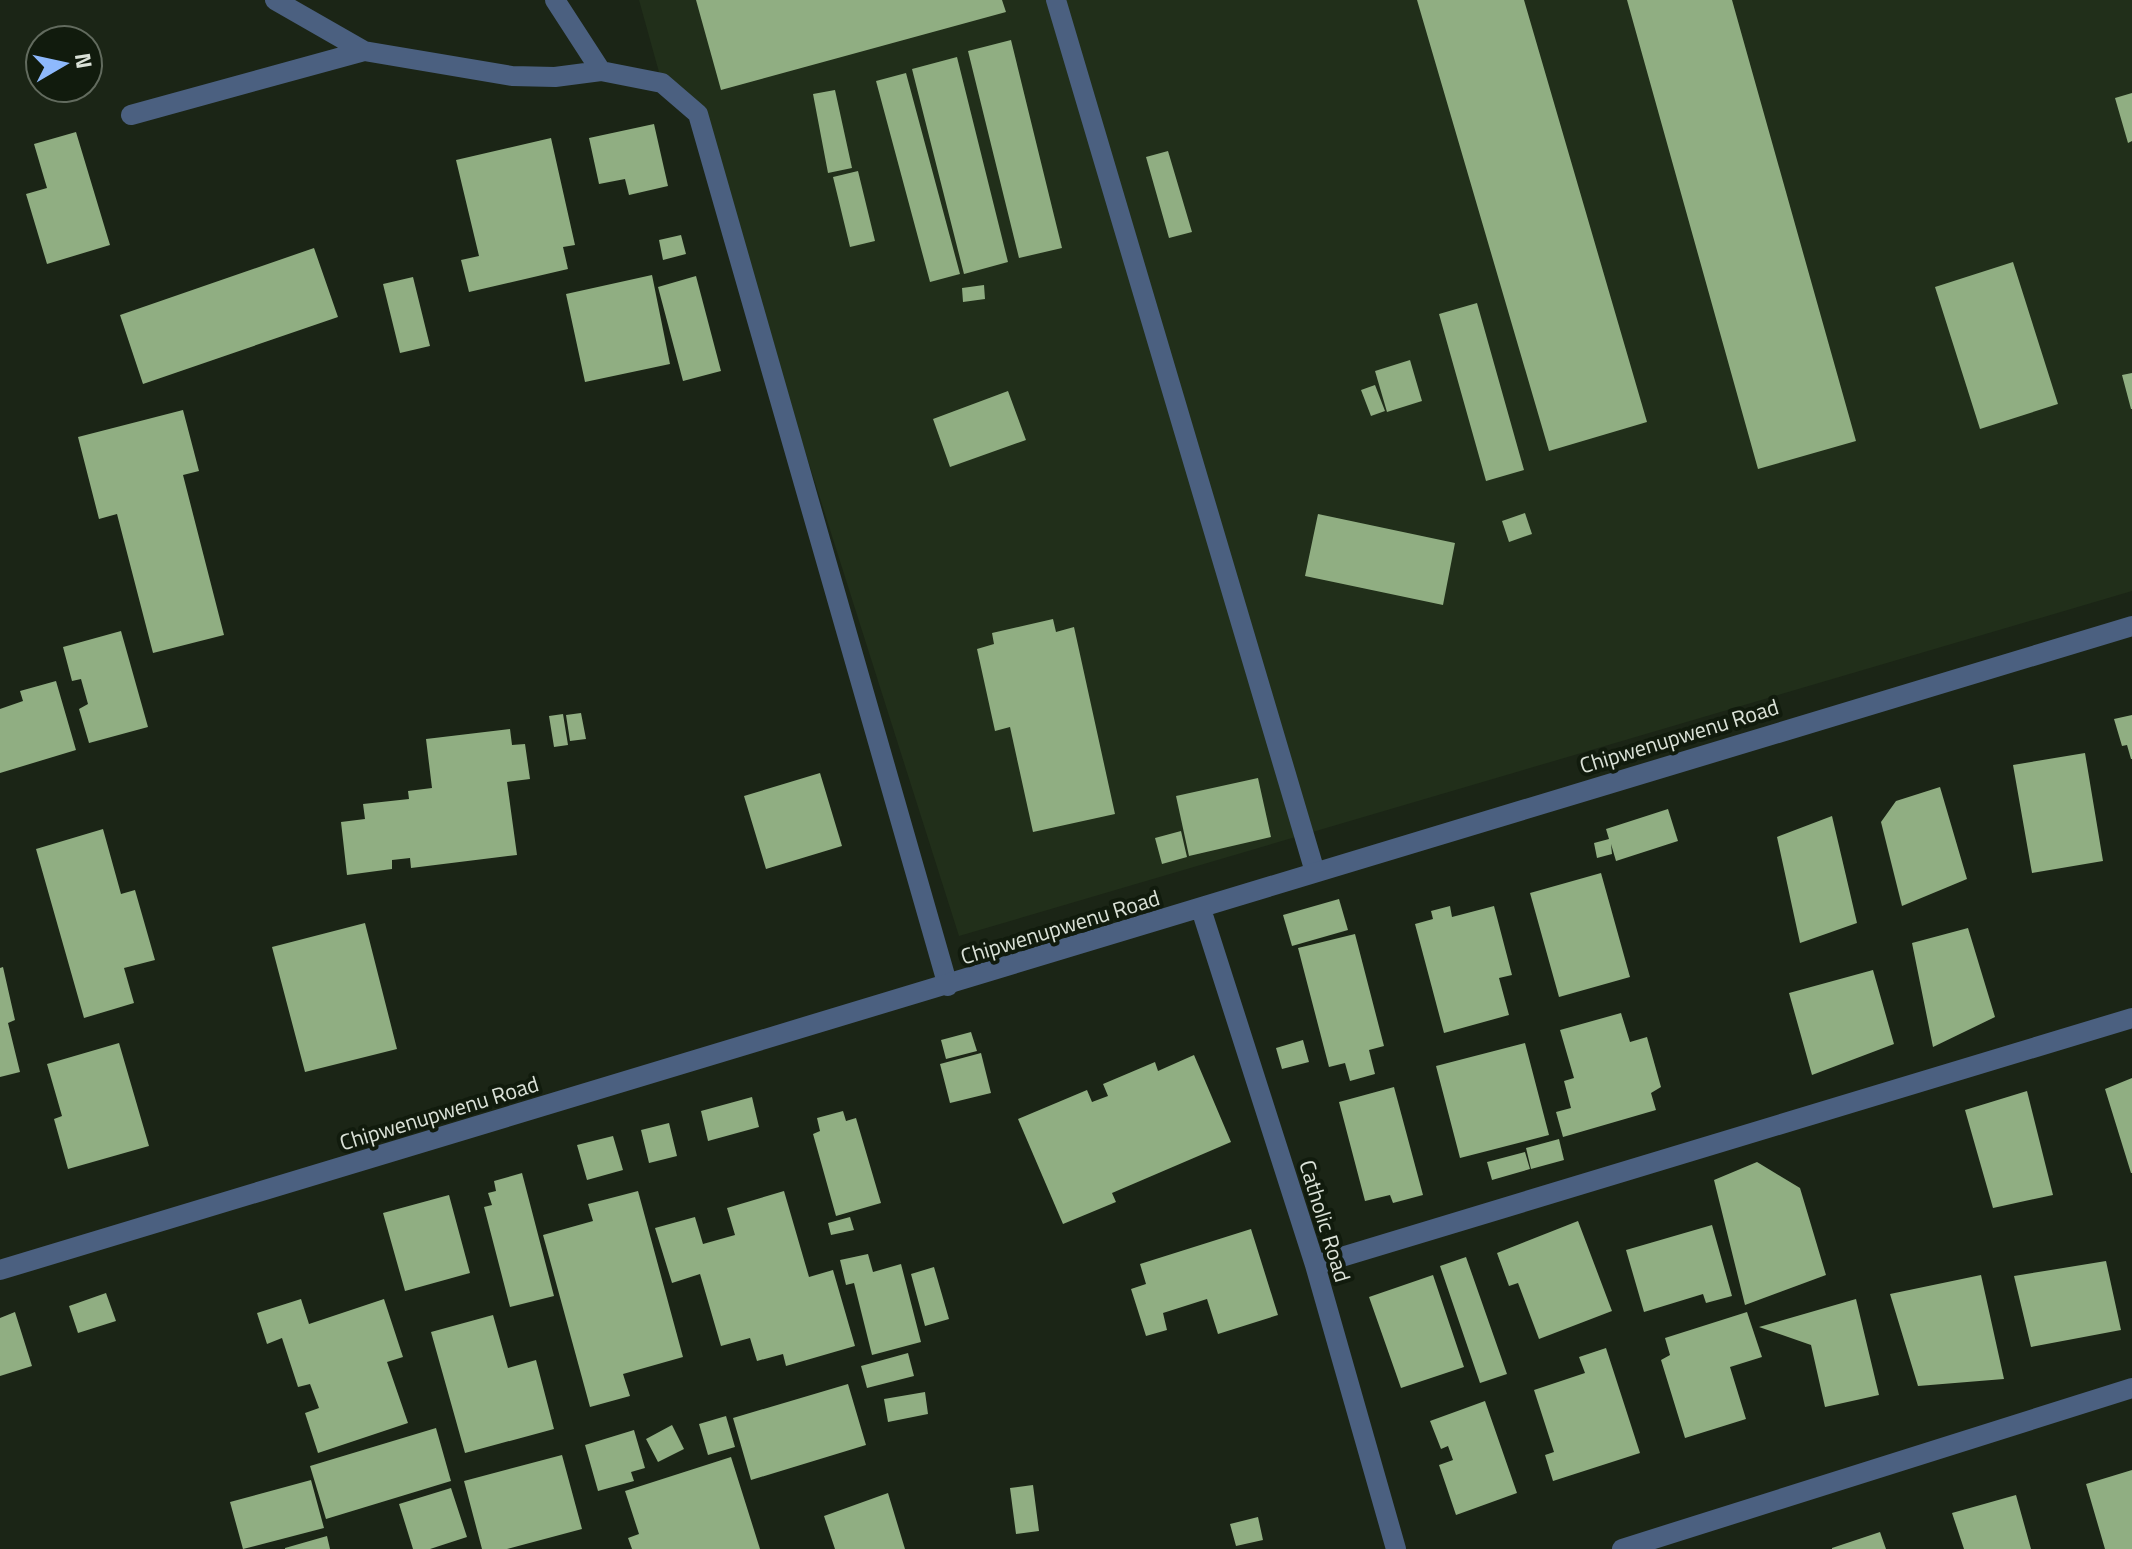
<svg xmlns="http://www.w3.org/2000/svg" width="2132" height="1549" viewBox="0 0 2132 1549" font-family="'Titillium Web',sans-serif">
<rect width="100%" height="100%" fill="#1b2516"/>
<path fill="#212f1a" d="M639,0H2132V591L959,936L698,114L662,83Z"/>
<path fill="#90ae82" d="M696,0H1002L1006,12L721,90Z
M1417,0H1524L1647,422L1549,451Z
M1627,0H1732L1856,441L1758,469Z
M1011,40L1062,248L1019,258L968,51Z
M957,57L1008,262L964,274L912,69Z
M906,73L960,274L930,282L876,81Z
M835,90L852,168L828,173L813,94Z
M2132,93V141L2128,143L2115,98Z
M654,124L668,186L629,195L625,179L599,184L589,138Z
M76,132L110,245L47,264L26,194L47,188L34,144Z
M551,138L575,245L563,247L568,269L469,292L461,260L479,256L456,160Z
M1168,151L1192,232L1169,238L1146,157Z
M858,171L875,241L850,247L833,177Z
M681,235L686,254L663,260L659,240Z
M314,248L338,317L143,384L120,315Z
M2013,262L2058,404L1980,429L1935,287Z
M652,275L670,364L585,382L566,294Z
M696,276L721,371L683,381L658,287Z
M413,277L430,346L400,353L383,284Z
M984,285L985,299L963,302L962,288Z
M1477,303L1524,470L1486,481L1439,314Z
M1410,360L1422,401L1387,412L1375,371Z
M2132,373V409H2131L2122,375Z
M1375,385L1385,411L1371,416L1361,390Z
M1008,391L1026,440L950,467L933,419Z
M183,410L199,471L183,475L224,635L153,653L117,514L99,519L78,437Z
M1525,513L1532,534L1509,542L1502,521Z
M1318,514L1455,543L1443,605L1305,576Z
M1053,619L1056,632L1074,627L1115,814L1033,832L1010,727L995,731L977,649L994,644L992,633Z
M121,631L148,727L89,743L79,709L88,704L81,679L72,681L63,647Z
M56,681L76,750L0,773V709L23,701L20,691Z
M581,713L586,739L570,741L566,715Z
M563,714L568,745L554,747L549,716Z
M2132,715V759H2131L2127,745L2122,746L2114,719Z
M510,729L512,745L525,744L530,779L507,782L517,855L411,868L410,858L392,860V869L347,875L341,822L365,819L363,804L409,799L408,791L432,788L426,739Z
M2085,753L2103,861L2032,873L2013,765Z
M820,773L842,846L766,869L744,796Z
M1258,778L1271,837L1189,856L1176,796Z
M1940,787L1967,879L1902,906L1881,822L1896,801Z
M1668,809L1678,841L1616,861L1611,844L1612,854L1597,858L1594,843L1609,839L1606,829Z
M1832,816L1857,923L1800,943L1777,837Z
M103,829L121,894L135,890L155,960L124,968L134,1003L84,1018L36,849Z
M1181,831L1187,857L1162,864L1155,838Z
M1601,873L1630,977L1559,997L1530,893Z
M1339,899L1348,930L1292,946L1283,915Z
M1450,906L1452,917L1494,906L1512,975L1499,978L1509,1015L1444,1033L1415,924L1433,919L1431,911Z
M365,923L397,1049L305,1072L272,947Z
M1968,928L1995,1017L1933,1047L1912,943Z
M1355,934L1384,1046L1369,1050L1375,1074L1350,1081L1345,1063L1329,1067L1298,948Z
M3,967L15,1020L8,1023L20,1072L0,1077V968Z
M1873,970L1894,1044L1812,1075L1789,993Z
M1621,1013L1630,1042L1647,1037L1661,1087L1651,1093L1656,1110L1563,1137L1556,1112L1571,1108L1564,1081L1574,1078L1560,1030Z
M971,1032L977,1051L946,1059L941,1040Z
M1303,1040L1309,1062L1282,1069L1276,1048Z
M119,1043L149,1146L68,1169L54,1119L62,1116L47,1064Z
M1525,1043L1549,1135L1460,1158L1436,1066Z
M981,1053L991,1093L950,1103L940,1064Z
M1194,1055L1231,1142L1112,1193L1116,1202L1063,1224L1018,1119L1087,1090L1092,1102L1108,1096L1103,1084L1155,1062L1158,1071Z
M2132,1078V1173H2131L2105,1089Z
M1394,1087L1423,1195L1393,1203L1390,1195L1365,1201L1339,1102Z
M2027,1091L2053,1195L1993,1208L1965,1110Z
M752,1097L759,1127L708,1141L701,1111Z
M843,1111L846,1121L856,1118L881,1203L836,1216L813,1134L820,1131L817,1118Z
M669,1123L677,1156L649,1163L641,1130Z
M613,1136L623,1170L587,1180L577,1145Z
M1559,1139L1564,1160L1531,1169L1526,1148Z
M1525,1152L1530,1169L1492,1180L1487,1162Z
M1757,1162L1800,1188L1826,1275L1745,1305L1714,1180Z
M522,1173L554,1296L510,1307L484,1207L492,1205L488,1193L496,1191L494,1181Z
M638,1191L683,1357L623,1374L630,1396L590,1407L543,1235L593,1221L588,1204Z
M784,1191L809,1277L833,1270L855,1346L786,1366L783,1354L757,1361L750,1338L721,1346L700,1274L672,1283L655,1228L695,1217L703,1244L735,1235L727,1208Z
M449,1195L470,1273L405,1291L383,1213Z
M850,1217L854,1230L831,1235L828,1223Z
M1578,1221L1612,1311L1539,1339L1518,1283L1509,1286L1497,1253Z
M1712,1225L1732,1296L1706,1303L1703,1294L1644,1312L1626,1250Z
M1251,1229L1278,1315L1218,1334L1207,1299L1163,1313L1167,1330L1146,1336L1131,1289L1146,1284L1140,1264Z
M868,1254L873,1272L901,1264L921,1342L872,1355L854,1283L846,1285L840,1260Z
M1466,1257L1507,1374L1480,1383L1440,1266Z
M2106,1261L2121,1330L2031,1347L2014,1276Z
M934,1267L949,1319L925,1326L911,1274Z
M1433,1275L1464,1367L1401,1388L1369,1297Z
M1981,1275L2004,1379L1918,1386L1890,1294Z
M106,1293L116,1321L78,1333L69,1306Z
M301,1299L309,1324L384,1299L403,1357L387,1362L408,1423L318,1453L305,1413L319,1408L310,1384L298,1387L282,1338L267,1344L257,1313Z
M1856,1299L1879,1395L1825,1407L1811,1345L1759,1327Z
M15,1312L32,1366L0,1376V1318Z
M1747,1312L1762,1357L1730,1367L1746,1419L1685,1438L1661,1360L1670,1355L1665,1338Z
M493,1315L508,1368L536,1360L554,1429L465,1453L431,1332Z
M1606,1348L1640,1453L1553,1481L1545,1455L1554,1452L1534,1390L1585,1373L1579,1357Z
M908,1353L914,1376L867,1388L861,1366Z
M848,1384L866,1445L751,1480L733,1418Z
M925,1392L928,1414L888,1422L884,1399Z
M1485,1401L1517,1493L1456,1515L1439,1465L1453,1460L1448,1446L1441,1449L1430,1421Z
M726,1416L735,1447L708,1455L699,1424Z
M672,1425L684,1449L658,1462L646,1439Z
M436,1428L451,1481L326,1519L310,1466Z
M634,1430L645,1468L631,1472L634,1481L598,1491L585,1445Z
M562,1455L582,1529L507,1549H482L464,1481Z
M731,1457L760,1549H632L628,1538L639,1534L625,1491Z
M2132,1470V1549H2105L2086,1484Z
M311,1480L324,1528L243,1549L230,1502Z
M1033,1485L1039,1531L1016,1534L1010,1488Z
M451,1488L467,1537L430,1549H413L399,1504Z
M888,1493L905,1549H835L824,1516Z
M2016,1495L2031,1549H1964L1952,1513Z
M1258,1517L1263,1540L1236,1546L1230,1524Z
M1880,1532L1886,1549H1832V1548Z
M327,1536L330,1549H285V1548Z"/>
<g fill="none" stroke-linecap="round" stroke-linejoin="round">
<path stroke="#4b6080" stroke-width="20" d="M275,0L364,51L512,76L555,77L601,71L662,83L698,114L948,986
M555,0L601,71
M1056,0L1315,872
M131,115L364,51"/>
<path stroke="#4b6080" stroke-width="20" d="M1201,909L1315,1265L1396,1549
M1315,1265L2132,1018
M0,1270L2132,626
M1622,1549L2132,1388"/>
</g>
<g text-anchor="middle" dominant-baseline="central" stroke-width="8" stroke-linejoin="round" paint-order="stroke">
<g font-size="22" fill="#dbe2d8" stroke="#111b0d">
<text transform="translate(1679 736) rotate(-17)">Chipwenupwenu Road</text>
<text transform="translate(1060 927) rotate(-17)">Chipwenupwenu Road</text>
<text transform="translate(439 1113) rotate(-17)">Chipwenupwenu Road</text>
<text transform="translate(1325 1221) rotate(73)">Catholic Road</text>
</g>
</g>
<g transform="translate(64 64) rotate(81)"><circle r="38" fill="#111b0d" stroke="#626b5e" stroke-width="2"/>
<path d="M0-6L14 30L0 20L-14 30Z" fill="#8eb9fd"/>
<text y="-12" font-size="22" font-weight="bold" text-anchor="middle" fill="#dbe2d8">N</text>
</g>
</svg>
